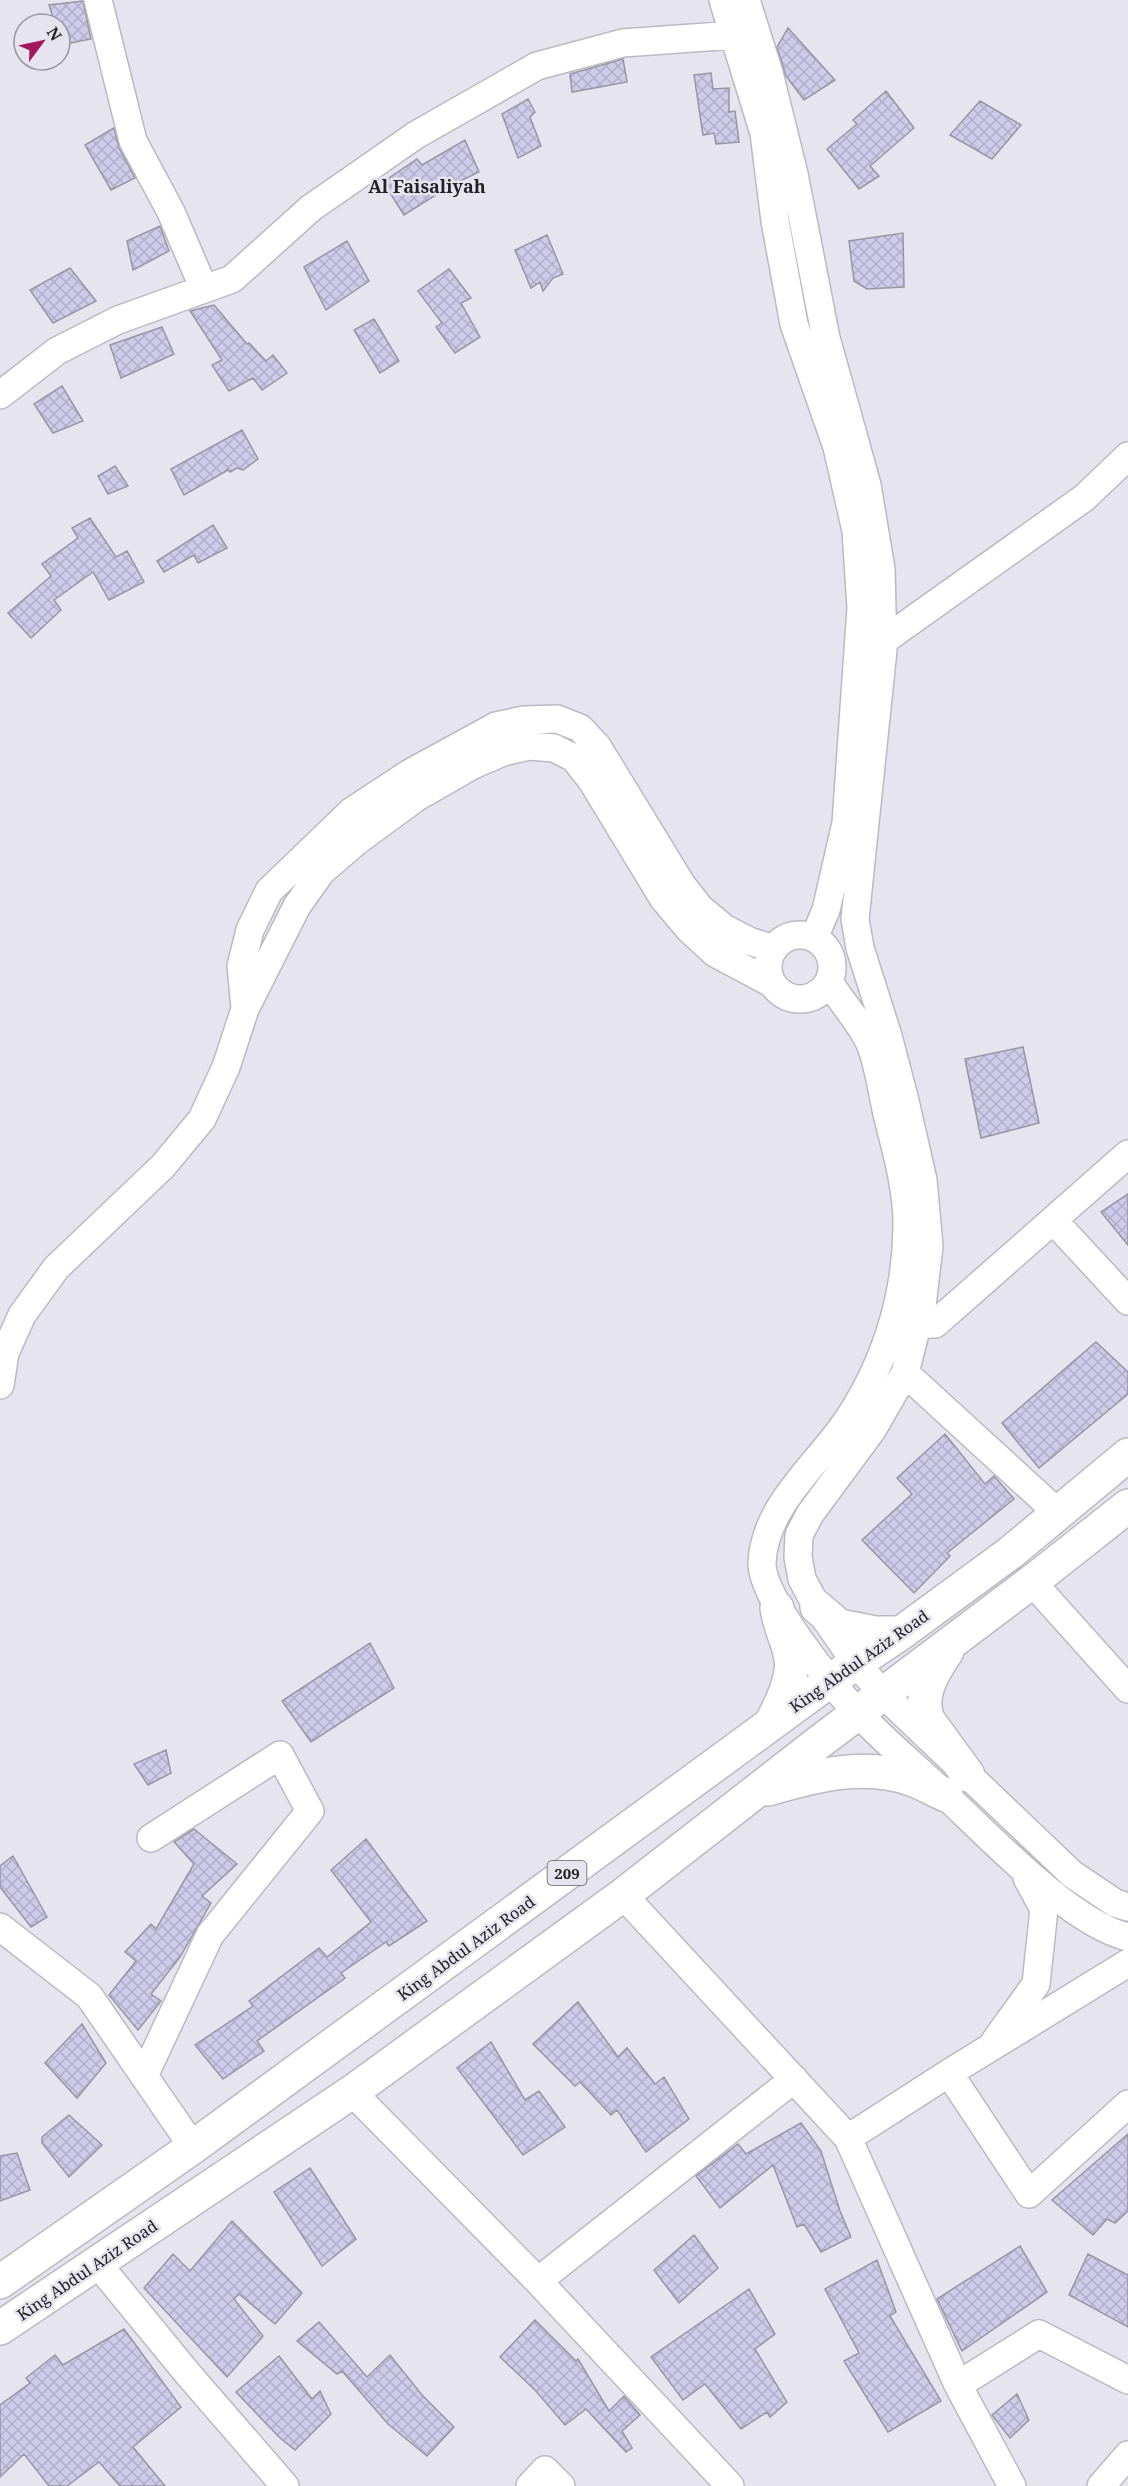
<svg xmlns="http://www.w3.org/2000/svg" width="1128" height="2486" viewBox="0 0 1128 2486" font-family="'Noto Serif',serif">
<defs>
<pattern id="building-cross-hatch" width="8" height="8" patternUnits="userSpaceOnUse" patternTransform="scale(1.5)"><rect width="8" height="8" fill="#cecae9"/><path d="M0 0l8 8M0 8l8-8" fill="none" stroke="#b1adc8"/></pattern>
</defs>
<rect width="100%" height="100%" fill="#e5e4ef"/>
<path fill="url(#building-cross-hatch)" stroke="#9896a1" stroke-width="1.5" d="M83,1L91,39L60,45V24H55L49,5Z
M788,28L835,80L804,100L786,76L777,47Z
M623,59L627,82L572,92L570,74Z
M711,73L713,89L729,88V112L735,111L739,142L716,144L714,133L703,135L694,75Z
M886,91L914,128L870,166L879,176L859,189L827,149L857,124L853,120Z
M528,99L535,112L530,117L541,146L518,158L502,114Z
M980,101L1021,125L992,159L950,135Z
M114,128L119,148L135,178L111,190L85,145Z
M465,140L479,172L450,186L404,215L383,182L417,159L422,165Z
M160,226L169,251L133,270L127,241Z
M903,233L904,287L867,289L854,281L849,241Z
M547,235L563,274L553,278L543,291L540,282L531,288L515,250Z
M347,241L369,281L326,310L304,267Z
M70,268L96,301L53,323L30,290Z
M449,269L471,298L461,303L480,337L455,353L436,327L442,323L418,291Z
M214,305L247,344L249,343L266,361L273,355L287,373L262,390L253,378L229,391L212,365L222,360L190,311Z
M374,319L399,361L380,373L354,330Z
M162,327L174,354L121,378L110,345Z
M62,386L83,421L53,433L34,404Z
M242,430L258,459L243,470L237,468L230,472L228,470L184,495L171,469Z
M115,466L128,486L108,494L98,476Z
M90,518L116,557L127,551L144,582L109,600L93,572L54,600L61,610L31,638L8,613L51,576L42,564L78,538L72,528Z
M213,525L227,548L198,563L194,555L164,572L157,561Z
M1023,1047L1039,1123L981,1138L965,1059Z
M1128,1194V1245L1101,1212Z
M1096,1342L1128,1372V1394L1039,1468L1002,1423Z
M945,1434L985,1484L994,1476L1014,1499L947,1553L950,1556L914,1593L862,1540L912,1494L897,1478Z
M370,1643L394,1688L311,1742L282,1701Z
M166,1750L171,1773L148,1785L134,1764Z
M194,1829L237,1864L202,1896L211,1903L180,1957L151,1994L161,2001L138,2030L109,1995L136,1961L125,1952L151,1924L156,1929L194,1864L174,1842Z
M366,1839L427,1921L389,1946L386,1942L341,1973L345,1978L257,2041L264,2051L223,2079L195,2045L253,2006L249,2001L319,1948L327,1957L371,1922L331,1870Z
M13,1856L47,1917L31,1927L0,1887V1866Z
M578,2002L618,2057L627,2048L655,2084L664,2077L689,2119L646,2152L617,2110L611,2115L580,2082L575,2086L533,2044Z
M82,2024L106,2063L77,2098L45,2063Z
M491,2042L525,2100L539,2091L565,2127L523,2155L457,2068Z
M69,2115L102,2145L69,2177L42,2143V2137Z
M801,2123L821,2151L840,2211L851,2237L821,2252L804,2224L797,2227L773,2165L720,2208L696,2176L738,2144L746,2154Z
M1128,2134V2211L1115,2223L1107,2219L1093,2235L1052,2200Z
M17,2153L30,2190L0,2201V2156Z
M310,2168L356,2239L322,2266L274,2192Z
M232,2221L302,2293L275,2324L239,2294L234,2299L263,2336L227,2377L144,2288L173,2254L190,2271Z
M694,2235L718,2268L679,2303L654,2270Z
M1020,2246L1047,2292L962,2351L937,2299Z
M1088,2254L1128,2275V2327L1069,2295Z
M877,2260L896,2312L890,2316L941,2401L888,2432L844,2361L859,2353L825,2289Z
M749,2289L775,2334L755,2349L787,2402L770,2417L767,2412L741,2429L705,2384L683,2400L651,2357Z
M535,2320L576,2361L578,2359L609,2411L624,2396L640,2415L622,2431L632,2448L626,2452L586,2409L565,2425L535,2390L500,2357Z
M319,2322L367,2377L390,2355L422,2395L454,2427L427,2456L388,2424L342,2371L337,2374L297,2341Z
M124,2329L181,2407L133,2447L165,2486H120L99,2462L67,2486H49L24,2454L0,2477V2405L30,2383L26,2378L55,2355L63,2365Z
M279,2356L312,2399L320,2391L331,2414L295,2450L279,2437L236,2392Z
M1017,2394L1029,2420L1010,2438L992,2415Z"/>
<g fill="none" stroke-linecap="round" stroke-linejoin="round">
<defs>
<path id="minor" d="M98,0L133,141L171,212L204,289
M723,0L764,133L775,221L794,324L837,447L856,531L861,608L846,823L826,910L814,938
M746,0L769,73L794,174L826,338L867,485L881,569L883,650L855,919L860,948L888,1036L905,1101L923,1180L929,1246L922,1306L905,1373L872,1430L810,1514L799,1535L798,1557L802,1579L817,1607L856,1663L883,1694L1072,1874L1115,1903L1128,1907
M0,395L57,351L118,320L232,279L311,208L416,135L537,66L623,43L734,35
M883,641L1084,498L1128,456
M768 967a32 32 0 1 1 64 0a32 32 0 1 1-64 0Z
M829,982C840,1000 864,1027 871,1046C879,1067 882,1092 887,1114C896,1150 907,1188 907,1224C907,1297 884,1369 842,1428C812,1469 765,1508 762,1562C760,1597 833,1687 858,1713C885,1742 916,1767 944,1794C988,1835 1071,1924 1128,1937
M245,1008L241,966L250,930L269,891L352,811L410,773L496,726L524,720L557,719L580,728L597,746L682,885L700,908L724,928L749,941L774,949
M1053,1220L1128,1301
M902,1325L935,1324L1128,1154
M905,1373L1058,1513
M0,1385L5,1353L22,1315L56,1268L163,1166L202,1119L226,1067L245,1009L297,906L321,872L357,841L417,797L473,765L503,752L529,746L554,748L574,758L592,781L663,898L689,929L715,953L773,984
M1032,1582L1128,1689
M623,1895L848,2138L958,2385L1012,2486
M0,1927L89,1996L193,2147
M995,2041L1036,1984L1044,1909L1027,1878
M949,2073L1029,2194L1128,2104
M144,2076L210,1935L310,1811L280,1755L151,1838
M352,2092L538,2281L730,2486
M848,2138L949,2073L1128,1963
M97,2263L188,2374L285,2486
M538,2281L794,2079
M958,2385L1039,2334L1128,2380
M530,2486L545,2470L561,2486
M1101,2486L1128,2455"/>
<path id="major" d="M817,1607L839,1626L875,1633H901
M947,1651C933,1672 918,1695 928,1720L968,1775
M771,1723C780,1707 794,1678 791,1659C789,1642 779,1626 777,1608
M768,1789C814,1776 864,1762 911,1779C923,1783 934,1790 946,1795
M0,2282L193,2147L831,1680L901,1633L1010,1553L1128,1455
M0,2328L352,2092L623,1895L818,1743L1042,1574L1128,1506"/>
</defs>
<use href="#minor" stroke="#bab9c4" stroke-width="30"/>
<use href="#major" stroke="#bab9c4" stroke-width="36"/>
<use href="#minor" stroke="#fff" stroke-width="27"/>
<use href="#major" stroke="#fff" stroke-width="33"/>
</g>
<g text-anchor="middle" dominant-baseline="central" stroke-width="5" stroke-linejoin="round" paint-order="stroke">
<rect fill="#e5e4ef" stroke="#5d5c62" stroke-width="1.5" x="547.5" y="1861" width="39" height="24" rx="4.5"/>
<g font-size="15" font-weight="bold" fill="#232226">
<text x="567" y="1873">209</text>
</g>
<g font-size="16" fill="#232226" stroke="#e5e4ef">
<text transform="translate(859 1661) rotate(-35)">King Abdul Aziz Road</text>
<text transform="translate(466 1948) rotate(-36)">King Abdul Aziz Road</text>
<text transform="translate(87 2270) rotate(-34)">King Abdul Aziz Road</text>
</g>
<g font-size="18" font-weight="bold" fill="#232226" stroke="#e5e4ef">
<text x="427" y="186">Al Faisaliyah</text>
</g>
</g>
<g transform="translate(42 42) rotate(57)"><circle r="28" fill="#e5e4ef" stroke="#97969f" stroke-width="1.5"/>
<path d="M0-4.5L10 22L0 15L-10 22Z" fill="#a4175d"/>
<text y="-9" font-size="16" font-weight="bold" text-anchor="middle" fill="#232226">N</text>
</g>
</svg>
